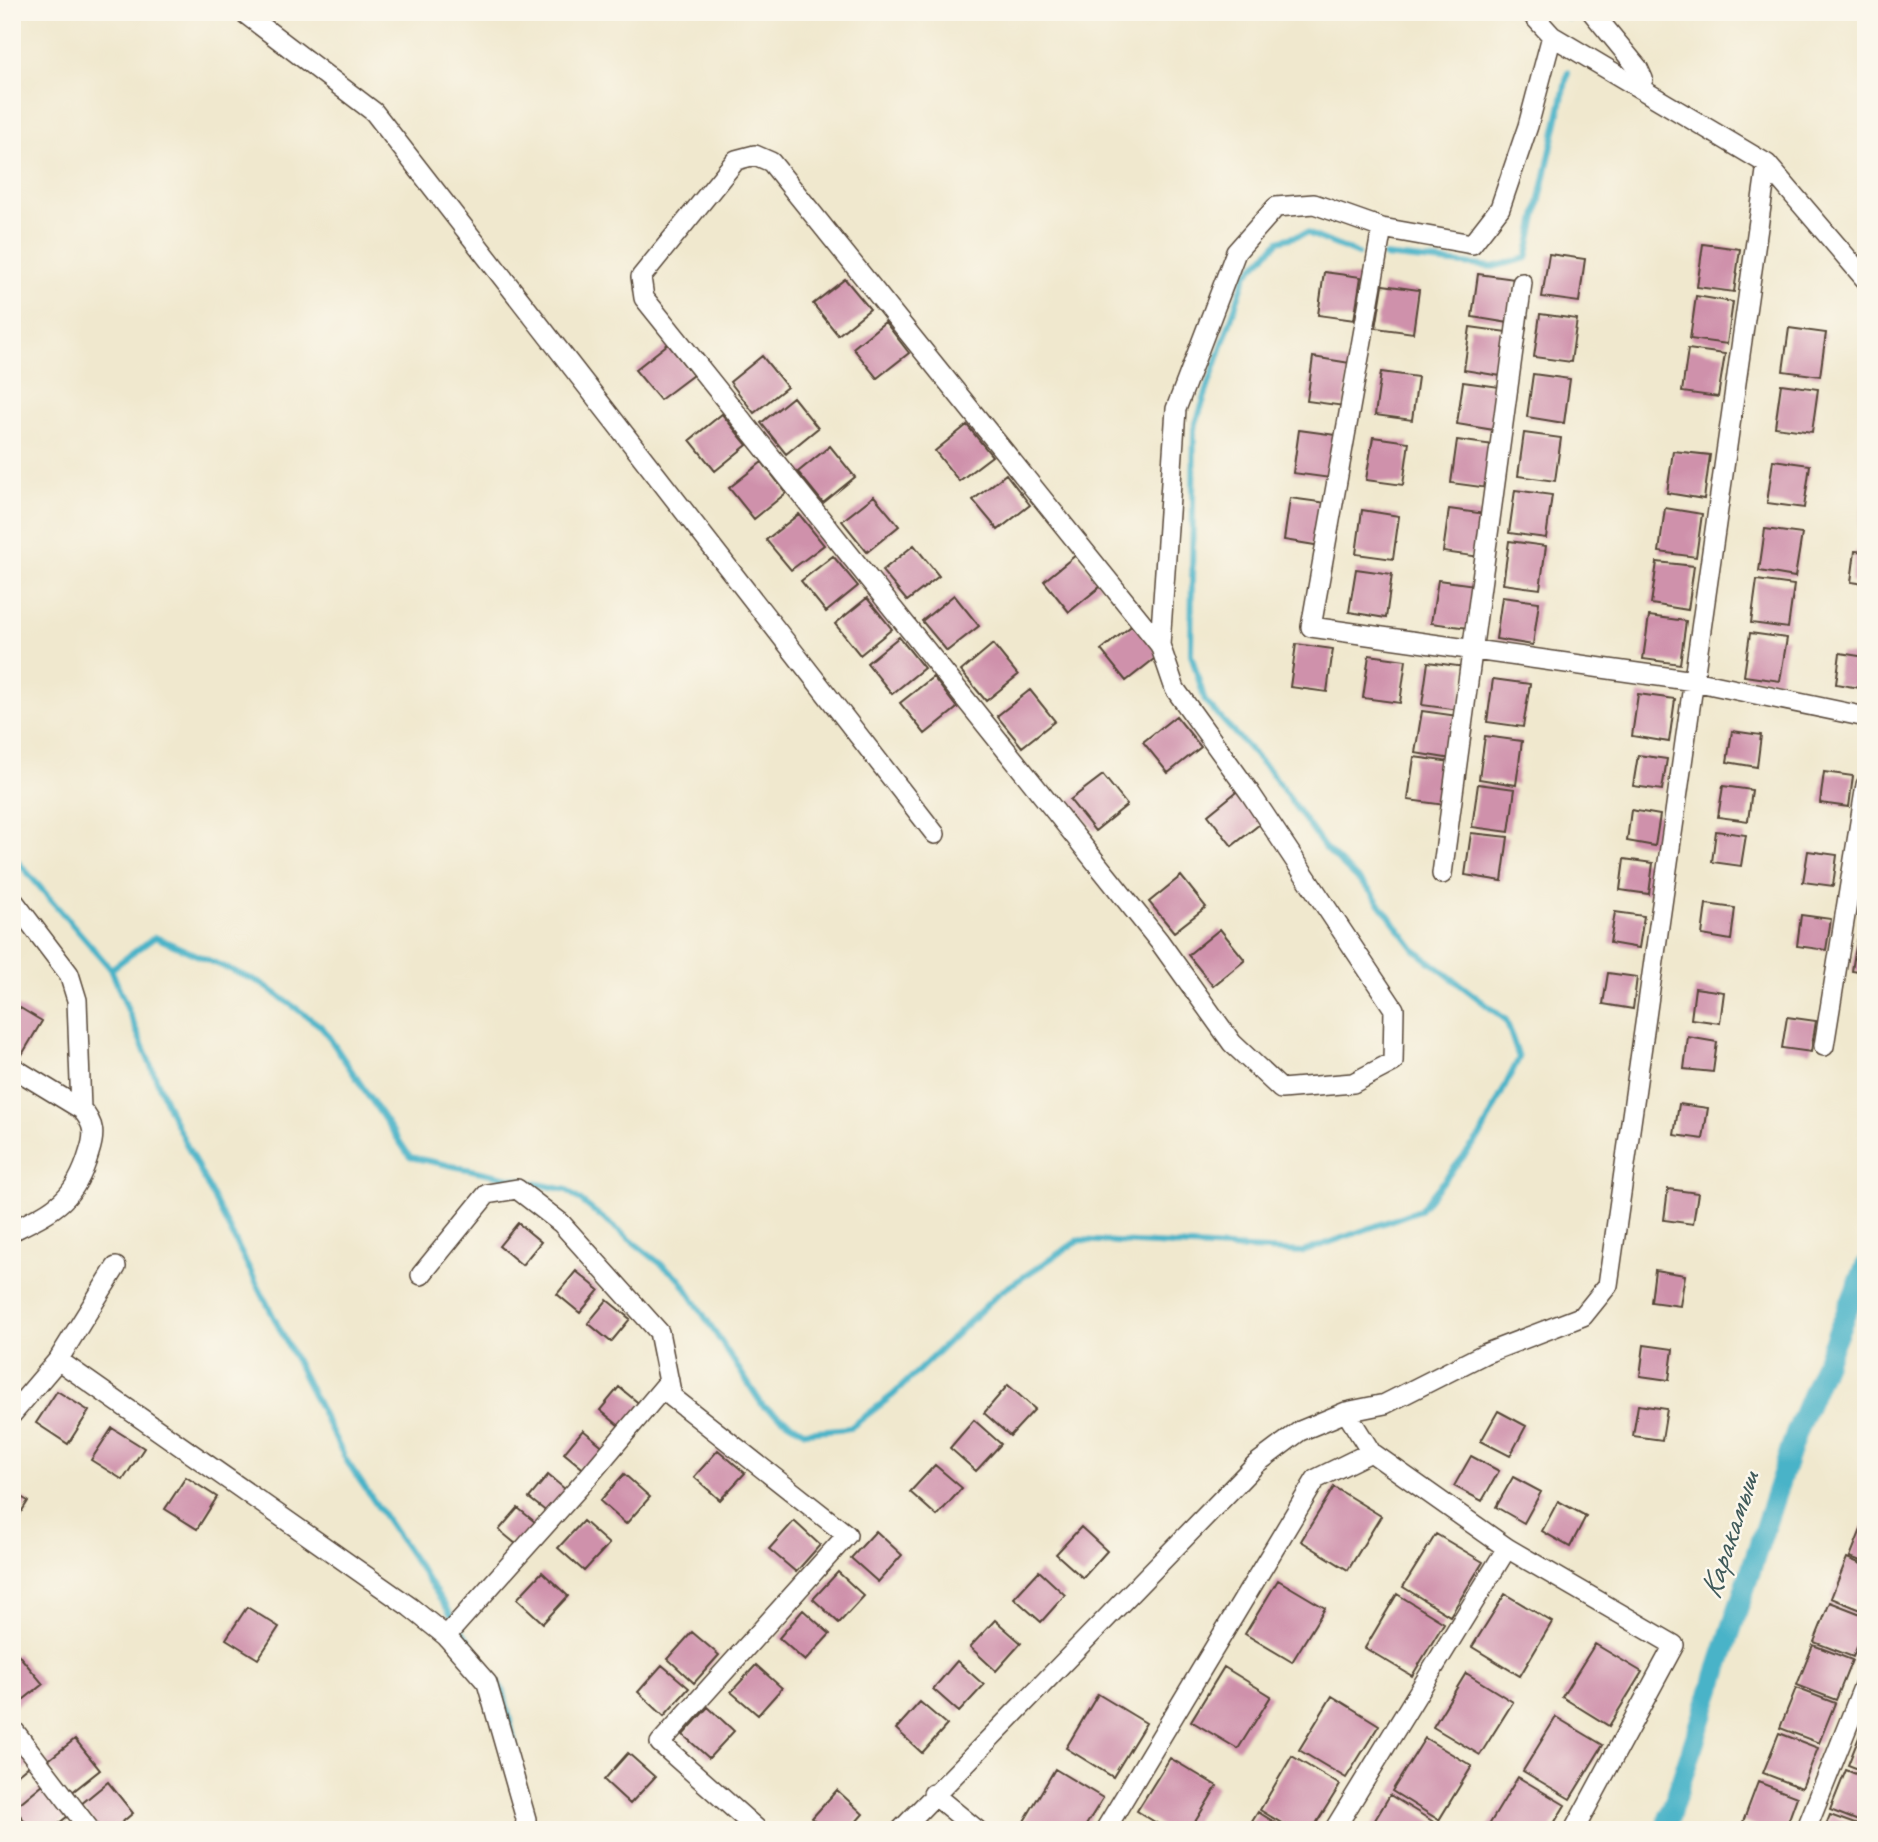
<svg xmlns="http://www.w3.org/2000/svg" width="1878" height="1842" viewBox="0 0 1878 1842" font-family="Caveat,sans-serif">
<rect width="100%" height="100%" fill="#fbf7ec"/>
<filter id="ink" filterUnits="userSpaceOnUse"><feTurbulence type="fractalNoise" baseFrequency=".0143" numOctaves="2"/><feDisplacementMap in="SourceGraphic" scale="14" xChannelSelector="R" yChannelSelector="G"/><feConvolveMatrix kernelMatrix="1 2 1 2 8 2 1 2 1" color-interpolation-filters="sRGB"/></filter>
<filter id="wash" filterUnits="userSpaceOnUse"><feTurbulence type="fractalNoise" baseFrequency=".00686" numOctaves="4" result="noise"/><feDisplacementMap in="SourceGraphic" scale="28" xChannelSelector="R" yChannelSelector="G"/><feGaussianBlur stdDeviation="1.57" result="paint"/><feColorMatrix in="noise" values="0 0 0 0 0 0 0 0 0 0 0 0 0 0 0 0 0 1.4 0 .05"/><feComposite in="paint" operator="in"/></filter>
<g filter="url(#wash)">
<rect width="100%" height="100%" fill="#f0e8ce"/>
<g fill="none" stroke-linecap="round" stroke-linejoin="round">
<path stroke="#4ab3c8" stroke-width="6" d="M1564,12L1568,18
M1384,256L1493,267L1527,258L1568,72
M12,855L111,969L170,1112L346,1460L504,1692L518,1759
M111,969L155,937L261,983L322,1027L410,1157L567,1190L680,1279L763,1406L805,1432L850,1428L893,1395L999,1293L1079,1240L1303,1252L1420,1210L1481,1135L1519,1058L1506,1020L1415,950L1370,891L1324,847L1272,774L1205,701L1191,654L1194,429L1246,275L1279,241L1307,233L1358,254"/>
<path stroke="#4ab3c8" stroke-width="21" d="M1665,1830L1796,1433L1866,1265"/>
</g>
<g id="blocks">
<path fill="#cf91ab" d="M1703,244L1740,249L1734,292L1697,287Z
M1549,254L1585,259L1579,302L1542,297Z
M1324,272L1361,277L1354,320L1318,315Z
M1478,274L1515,279L1509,323L1472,317Z
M845,279L870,309L838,335L813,304Z
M1383,285L1419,290L1413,333L1376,328Z
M1696,296L1733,302L1727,344L1690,339Z
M1540,314L1577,319L1571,362L1534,357Z
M885,322L909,353L877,378L853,348Z
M1470,327L1507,332L1501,376L1464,370Z
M1789,328L1826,333L1820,376L1783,371Z
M668,344L693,375L660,400L635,370Z
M1688,349L1725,354L1718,397L1682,392Z
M762,356L787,387L754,413L730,382Z
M1313,357L1350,363L1344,406L1307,401Z
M1381,372L1418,377L1412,420L1375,415Z
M1533,374L1570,379L1564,423L1527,417Z
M1463,382L1500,387L1494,430L1457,424Z
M1781,384L1818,389L1812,432L1775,427Z
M793,397L818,428L786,454L761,423Z
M722,414L747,445L715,471L690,440Z
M967,425L992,456L959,481L935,451Z
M1299,430L1336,435L1330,478L1293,473Z
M1524,433L1561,438L1555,481L1518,476Z
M1373,437L1409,442L1403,485L1366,480Z
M1457,440L1494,445L1488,488L1451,483Z
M830,446L855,477L823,503L798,472Z
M1673,451L1710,455L1704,499L1667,493Z
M1773,460L1810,465L1804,508L1767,503Z
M762,462L786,493L754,519L729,488Z
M1006,474L1030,505L998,530L973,500Z
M1515,490L1552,495L1546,538L1509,533Z
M1864,493H1866V528L1859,527Z
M874,496L899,526L867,552L842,521Z
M1290,498L1327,503L1321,546L1284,540Z
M1665,508L1702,514L1696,557L1659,552Z
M1449,509L1486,514L1480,557L1443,552Z
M1362,510L1399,516L1393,559L1356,554Z
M799,514L824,545L791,570L766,540Z
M1765,529L1802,534L1795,577L1759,571Z
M1509,541L1546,546L1540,589L1503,584Z
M914,545L939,576L907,601L882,571Z
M1855,551L1866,552V584L1851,582Z
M1076,555L1101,586L1069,612L1044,581Z
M833,556L858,586L826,612L801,581Z
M1657,562L1694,566L1688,610L1651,604Z
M1356,569L1392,574L1386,618L1349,612Z
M1438,580L1475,585L1468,628L1431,623Z
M1757,580L1794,585L1788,628L1751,623Z
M954,595L979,626L947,651L922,621Z
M1502,597L1539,602L1533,645L1496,639Z
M867,598L892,629L860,655L835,624Z
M1649,616L1686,621L1680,664L1643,659Z
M1134,624L1159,655L1126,681L1101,650Z
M1750,633L1787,638L1780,681L1744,676Z
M899,637L924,668L892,694L867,663Z
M993,644L1018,675L986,701L961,671Z
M1296,644L1333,649L1327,692L1290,687Z
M1840,653L1866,657L1865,689L1836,684Z
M1369,655L1406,660L1400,703L1363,698Z
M1428,662L1465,667L1459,710L1422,705Z
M933,677L957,708L925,734L900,703Z
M1493,679L1530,684L1523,727L1487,722Z
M1030,690L1055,721L1022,747L997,716Z
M1638,694L1675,699L1669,742L1632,736Z
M1422,711L1458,716L1452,759L1415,753Z
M1176,716L1201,747L1168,773L1143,742Z
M1732,731L1761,735L1757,767L1727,762Z
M1485,736L1522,741L1516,785L1479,779Z
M1638,755L1667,759L1662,790L1633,786Z
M1414,757L1451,762L1445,805L1408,800Z
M1824,772L1853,776L1849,807L1820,803Z
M1103,775L1127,805L1095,831L1070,800Z
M1478,784L1515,789L1509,832L1472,827Z
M1723,786L1752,790L1748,821L1718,817Z
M1240,789L1265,820L1232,846L1208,815Z
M1631,810L1660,815L1655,846L1627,841Z
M1716,831L1746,835L1741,866L1712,862Z
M1471,833L1508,837L1502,881L1465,875Z
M1808,851L1837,855L1833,886L1803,882Z
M1624,859L1653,863L1649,894L1620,890Z
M1181,876L1206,907L1174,932L1149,902Z
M1706,904L1735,908L1731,940L1702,935Z
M1615,912L1644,916L1639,948L1610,943Z
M1801,915L1831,919L1826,950L1797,946Z
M1220,929L1245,960L1213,986L1188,955Z
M1857,940L1866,941V973L1852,971Z
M1608,973L1637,977L1633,1009L1603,1004Z
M1695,988L1724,992L1720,1023L1691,1019Z
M12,1003L42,1021L20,1058L12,1054Z
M1787,1017L1816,1021L1811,1052L1782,1048Z
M1688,1037L1717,1042L1713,1072L1684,1069Z
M1679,1104L1708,1108L1703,1139L1674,1135Z
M1668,1189L1698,1193L1693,1224L1664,1220Z
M518,1223L541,1242L522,1265L499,1246Z
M1655,1270L1685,1275L1680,1306L1651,1302Z
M576,1271L599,1290L580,1313L557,1294Z
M607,1300L630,1319L611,1342L588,1323Z
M1644,1345L1673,1349L1669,1380L1640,1376Z
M1008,1385L1035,1409L1010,1436L984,1413Z
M619,1387L642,1406L623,1429L600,1410Z
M57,1391L89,1411L68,1444L36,1423Z
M1638,1405L1667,1409L1662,1440L1633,1436Z
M1498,1411L1526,1426L1510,1456L1481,1441Z
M974,1420L1001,1444L976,1471L950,1448Z
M112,1428L144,1448L123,1480L91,1460Z
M583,1430L606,1449L587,1472L564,1453Z
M718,1450L745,1473L720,1500L694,1477Z
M1471,1456L1499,1471L1482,1501L1454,1486Z
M935,1465L962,1488L937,1516L910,1492Z
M624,1474L650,1497L626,1524L600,1501Z
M548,1475L571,1494L552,1516L529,1498Z
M186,1477L217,1497L197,1529L165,1509Z
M1513,1477L1541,1492L1524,1523L1496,1507Z
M1334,1487L1381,1516L1348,1570L1301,1541Z
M12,1492L28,1501L12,1527Z
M1558,1501L1586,1516L1570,1547L1542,1531Z
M518,1508L541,1527L522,1549L499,1530Z
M1866,1517V1563L1850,1557Z
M583,1521L609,1544L584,1571L558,1548Z
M794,1521L820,1545L796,1572L769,1549Z
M1081,1527L1107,1551L1083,1578L1056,1554Z
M876,1531L902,1555L878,1582L851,1558Z
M1436,1534L1483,1562L1450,1616L1403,1587Z
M1847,1558L1866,1566V1612L1831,1598Z
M1039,1571L1065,1595L1041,1622L1014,1598Z
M542,1572L568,1596L543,1623L517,1599Z
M838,1572L864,1596L839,1623L813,1599Z
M1278,1580L1325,1608L1292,1662L1245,1634Z
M1397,1594L1444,1623L1412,1676L1365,1648Z
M1505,1594L1552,1622L1520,1676L1472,1647Z
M1830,1602L1866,1616V1625L1853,1657L1814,1642Z
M247,1607L279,1627L258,1659L226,1639Z
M803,1610L830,1634L805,1661L779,1638Z
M995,1620L1021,1643L996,1671L970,1647Z
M692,1632L719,1655L694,1683L668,1659Z
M1595,1644L1642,1672L1609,1726L1562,1697Z
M1813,1645L1852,1660L1836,1700L1797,1685Z
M17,1653L43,1684L14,1707L12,1657Z
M957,1661L984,1685L959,1712L933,1689Z
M662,1665L689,1688L664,1716L638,1692Z
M756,1665L782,1688L758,1715L731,1692Z
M1224,1667L1271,1696L1238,1749L1191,1721Z
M1466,1673L1513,1702L1480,1755L1433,1727Z
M1796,1688L1835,1703L1819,1743L1780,1728Z
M1098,1694L1146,1723L1113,1777L1066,1748Z
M1332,1696L1379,1725L1346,1778L1299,1750Z
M920,1702L947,1725L922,1753L896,1729Z
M708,1707L734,1731L709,1758L683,1735Z
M1556,1717L1603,1745L1570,1799L1523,1771Z
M1864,1725L1866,1726V1772L1848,1765Z
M1779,1733L1818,1748L1802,1788L1763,1773Z
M1425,1738L1472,1766L1439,1820L1392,1791Z
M75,1739L100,1770L71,1793L46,1762Z
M12,1745L29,1765L12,1779Z
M628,1753L655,1777L630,1804L604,1780Z
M1292,1756L1340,1785L1312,1830H1293L1260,1810Z
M1170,1758L1217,1786L1190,1830H1168L1137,1811Z
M1055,1769L1103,1798L1083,1830H1035L1023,1823Z
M1846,1770L1866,1778V1824L1830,1810Z
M1518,1777L1565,1805L1550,1830H1486Z
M108,1782L133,1813L113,1830H99L80,1805Z
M1758,1782L1797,1797L1785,1830H1763L1743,1822Z
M43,1784L68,1816L50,1830H32L14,1808Z
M837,1790L863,1814L849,1830H826L812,1818Z
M1390,1795L1437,1824L1434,1830H1369Z
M1258,1812L1287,1830H1247Z
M1830,1815L1866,1828V1830H1824Z"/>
</g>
</g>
<g filter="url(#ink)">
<use href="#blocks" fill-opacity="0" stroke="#564638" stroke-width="2"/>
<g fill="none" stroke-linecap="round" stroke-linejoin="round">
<defs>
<path id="minor" d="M243,12L374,112L935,834
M1530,12L1552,36L1767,164L1866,280
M1592,12L1638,68L1643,79L1640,85
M755,155L771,162L1160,645L1175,689L1250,793L1394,1009L1393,1062L1353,1083L1281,1089L1232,1043L1159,941L644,298L641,277L736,160Z
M1382,228L1311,627L1694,681L1866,717
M1160,645L1176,409L1236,252L1276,207L1314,204L1382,228L1472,244L1500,208L1528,126L1552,36
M1442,874L1522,283
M12,899L69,974L77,1000L81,1109C95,1124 95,1135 89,1153C75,1201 54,1210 12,1231
M1824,1046L1866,785
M12,1067L81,1109
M421,1275L487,1194L517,1189L561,1223L659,1332L672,1397L847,1535L660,1743L758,1830
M58,1360L410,1607L446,1636L487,1683L526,1819L525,1830
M1346,1412L1371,1452L1507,1548L1674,1645L1574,1830
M12,1414L58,1360L116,1267
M446,1636L583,1483L669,1381
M12,1728L90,1830
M933,1794L977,1830
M901,1830L1256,1464L1300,1431L1346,1412L1385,1404L1484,1354L1583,1316L1608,1285L1767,164
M1105,1830L1316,1479L1371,1452
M1334,1830L1507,1548
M1806,1830L1866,1680"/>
</defs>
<use href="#minor" stroke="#564638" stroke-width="22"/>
<use href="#minor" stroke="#fff" stroke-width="19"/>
</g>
</g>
<g text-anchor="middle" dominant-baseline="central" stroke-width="5" stroke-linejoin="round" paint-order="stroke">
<g font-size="32" font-style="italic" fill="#405a5a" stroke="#fbf7ec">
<text transform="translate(1729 1535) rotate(-72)">Каракамыш</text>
</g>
</g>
<rect width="1878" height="1842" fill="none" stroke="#fbf7ec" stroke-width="42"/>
</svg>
